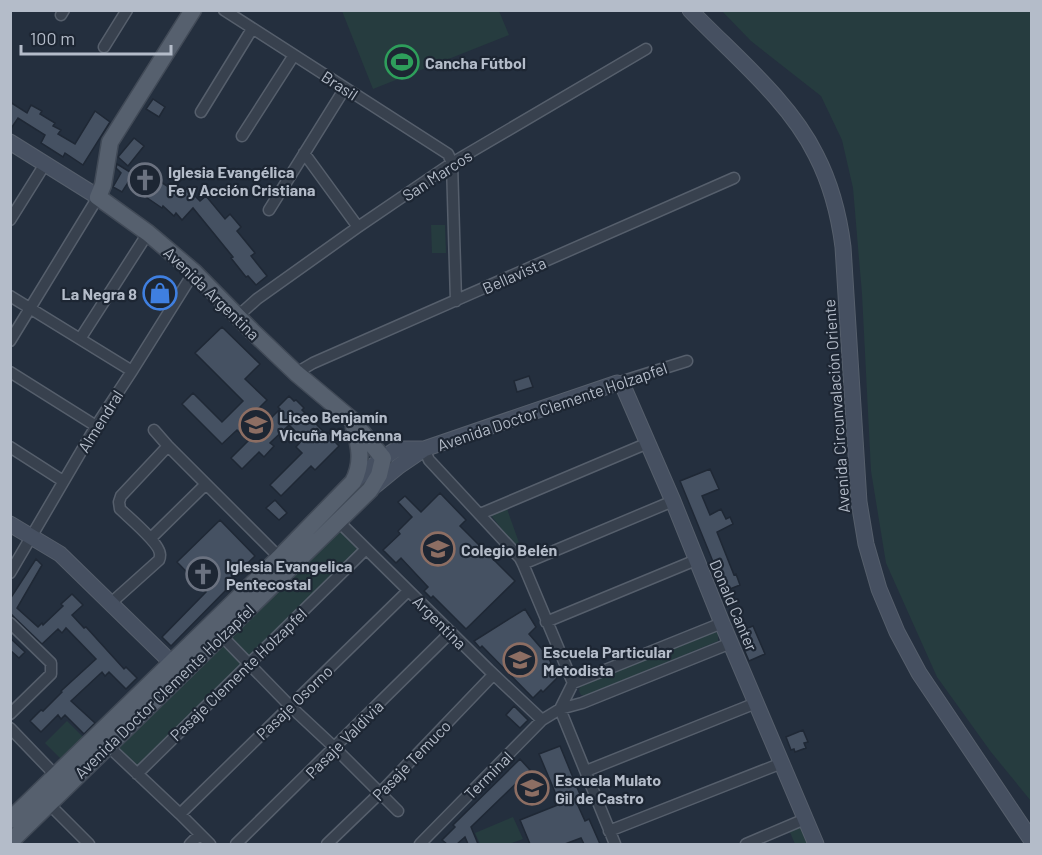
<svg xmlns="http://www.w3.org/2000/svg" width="1042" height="855" viewBox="0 0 1042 855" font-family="Barlow,sans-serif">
<rect width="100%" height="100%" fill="#242f3e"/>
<path fill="#263c3f" d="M342,11H499L509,35L373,89Z
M722,11H1031V801L991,752L937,677L886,563L871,471L862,294L853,188L842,140L821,96L751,41Z
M431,225H445L446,253H432Z
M506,506L523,554H521L490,514Z
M341,532L359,551L249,660L226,637L335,533Z
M714,630L718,634V641L584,696L581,695L579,691L580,686Z
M225,646L242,664L137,770L116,746L216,647Z
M67,721L84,738L63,758L61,759L45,743Z
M513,817L523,839L509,844H480L475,833Z
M803,827L810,844H795L789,830L795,828Z"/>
<path fill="#455162" stroke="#1f2835" stroke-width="1.5" d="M153,99L165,107L159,117L146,109Z
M10,102L27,113L31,105L42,111L40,114L55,123L53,126L61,130L58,134L75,144L95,111L110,122L83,165L65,153L63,157L41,143L45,135L18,118L10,130Z
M134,138L144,146L128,166L118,157Z
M117,164L138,177L149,167L158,176L156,179L181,195L187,188L200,201L206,196L225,219L230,214L241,227L237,231L255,253L251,256L267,276L256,285L248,276L246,277L231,258L233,257L193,208L182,220L176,213L174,216L163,206L162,208L143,195L129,181L122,192L113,187L121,173L116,168Z
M154,284L170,294L165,301L149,292Z
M222,327L260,364L245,379L267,400L247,420L258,431L280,409L278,407L289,396L294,401L296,400L304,408L302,410L326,434L328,432L336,441L335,442L339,446L315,470L311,466L281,496L270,485L302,453L296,447L303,439L289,425L270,443L274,446L264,457L259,452L242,469L231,458L248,441L237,430L222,444L182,404L193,393L222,422L243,401L195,353Z
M529,376L533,387L517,392L514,381Z
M710,469L719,489L702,496L710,515L721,509L726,519L730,517L733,524L717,532L734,575L736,574L740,585L725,591L680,481Z
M440,493L466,520L460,526L515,581L466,629L433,596L431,598L424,591L428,587L401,558L396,563L383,550L400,534L398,531L412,517L398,502L405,496L421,512Z
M275,500L287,513L279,520L266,508Z
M220,520L255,556L227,583L230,586L171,646L162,637L206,592L177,562Z
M36,559L42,565L17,608L38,627L42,623L43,625L63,606L61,604L72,594L83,605L72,615L84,628L86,627L124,669L126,667L137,678L126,689L109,672L105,676L102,672L71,701L95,723L84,734L65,715L61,719L58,715L41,732L30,721L41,710L43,711L62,692L61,691L96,659L66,628L62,633L58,629L42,644L15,618L12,615L10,616V599Z
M525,609L536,627L529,634L548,656L557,678L543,692L541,690L533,698L482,646L480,648L474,641Z
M753,626L765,654L749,661L743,647L746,646L740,631Z
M10,638L25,652L19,658L10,650Z
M514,706L528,720L520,728L506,715Z
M803,730L808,742L804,743L806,748L795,752L794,749L791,750L786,737Z
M560,746L581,797L575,799L585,821L589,819L600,844H584L581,838L565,844H530L520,820L560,804L539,754Z
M520,759L530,770L471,827L478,844H468L465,837L457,844H447L442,840L455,827L453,825Z"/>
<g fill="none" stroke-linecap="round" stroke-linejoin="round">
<defs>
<path id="street" d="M224,10L448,154L452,163L456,301
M61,15L64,10
M104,47L127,10
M201,112L252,29
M242,136L294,55
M304,153L358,227
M269,210L345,88
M10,220L45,164
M10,296L132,371
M238,316L257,299L358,227L452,163L646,49
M80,339L148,233
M10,341L98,197
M10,372L96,426
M296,373L313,363L734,178
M617,383L687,361
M154,430L168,446L282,560
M10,447L63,481
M424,449L429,460L520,558L523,564L573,683L560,709L615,844
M480,514L648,443
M338,521L489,670L542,720
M151,538L206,484
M523,564L673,501
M10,573L96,426L132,371L194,272
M111,603L159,560C160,558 160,557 160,555C161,544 128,517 120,509L119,502L121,496L168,446
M546,622L696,560
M10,623L51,663V674L10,714
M218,632L290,706L335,748L398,811
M573,683L722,623
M10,728L60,780
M108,746L180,814L210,844
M586,771L756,703
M137,774L366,549
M49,804L89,844
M180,814L408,591
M609,831L782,763
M190,844L200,834
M236,844L451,632
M327,844L380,793L493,675
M420,844L542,720L560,709L582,703L731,643
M746,844L805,819"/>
<path id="secondary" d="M690,10C732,54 789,100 816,155C831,184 839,215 843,247L859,502L866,544L879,589L897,632L919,673L1032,841
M10,142L98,197
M353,482L383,458L397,449H424L617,383L623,386L673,501L722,623L816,844
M371,489L399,466L424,449
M10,524L60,554L180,671"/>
<path id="primary" d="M10,820L279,558L353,482C363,463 360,447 354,427
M10,842L370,490L379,475L383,458L352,420L296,373L252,331L194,272L148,233L98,197L103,185L110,142L193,10"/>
</defs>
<use href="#street" stroke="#565f6c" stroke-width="13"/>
<use href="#secondary" stroke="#565f6c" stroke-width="17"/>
<use href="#primary" stroke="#414a57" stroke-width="19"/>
<use href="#street" stroke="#38414e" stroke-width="10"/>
<use href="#secondary" stroke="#465061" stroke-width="15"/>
<use href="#primary" stroke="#56606e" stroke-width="16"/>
</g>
<defs>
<symbol id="stadium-ring" viewBox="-11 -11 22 22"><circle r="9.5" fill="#1d2633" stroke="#2e9e5b" stroke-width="1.5"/><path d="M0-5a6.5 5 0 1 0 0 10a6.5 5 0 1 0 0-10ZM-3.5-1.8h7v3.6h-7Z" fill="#2e9e5b"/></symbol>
<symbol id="church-ring" viewBox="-11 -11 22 22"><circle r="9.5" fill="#1d2633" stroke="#6b7280" stroke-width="1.5"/><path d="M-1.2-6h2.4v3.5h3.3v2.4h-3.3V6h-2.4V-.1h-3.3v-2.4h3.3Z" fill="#6b7280"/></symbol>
<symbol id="shop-ring" viewBox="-11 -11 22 22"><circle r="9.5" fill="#1d2633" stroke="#3f7fe0" stroke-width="1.5"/><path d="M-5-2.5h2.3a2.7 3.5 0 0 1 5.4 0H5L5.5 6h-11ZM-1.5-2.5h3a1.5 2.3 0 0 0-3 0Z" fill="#3f7fe0"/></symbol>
<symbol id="school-ring" viewBox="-11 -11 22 22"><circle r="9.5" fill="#1d2633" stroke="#8d6e63" stroke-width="1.5"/><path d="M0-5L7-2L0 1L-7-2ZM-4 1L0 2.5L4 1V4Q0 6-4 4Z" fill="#8d6e63"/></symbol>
</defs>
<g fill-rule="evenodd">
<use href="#stadium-ring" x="383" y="43" width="38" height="38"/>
<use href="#church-ring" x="126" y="161" width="38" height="38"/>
<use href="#shop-ring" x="141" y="274" width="38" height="38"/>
<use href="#school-ring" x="237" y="406" width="38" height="38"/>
<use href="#school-ring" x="419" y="530" width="38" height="38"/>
<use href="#church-ring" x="184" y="555" width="38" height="38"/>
<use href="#school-ring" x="501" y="641" width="38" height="38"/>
<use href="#school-ring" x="513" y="769" width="38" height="38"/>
</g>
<g text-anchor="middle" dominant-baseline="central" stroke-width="4.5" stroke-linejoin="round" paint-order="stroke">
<g font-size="16" font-weight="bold" fill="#b4bcc9" stroke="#1d2633" text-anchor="start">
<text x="425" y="62">Cancha Fútbol</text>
<text x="168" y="171">Iglesia Evangélica<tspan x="168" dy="18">Fe y Acción Cristiana</tspan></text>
<text x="137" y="293" text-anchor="end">La Negra 8</text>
<text x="279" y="416">Liceo Benjamín<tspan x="279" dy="18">Vicuña Mackenna</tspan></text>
<text x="461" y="549">Colegio Belén</text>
<text x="226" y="565">Iglesia Evangelica<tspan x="226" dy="18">Pentecostal</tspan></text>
<text x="543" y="651">Escuela Particular<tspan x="543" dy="18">Metodista</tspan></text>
<text x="555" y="779">Escuela Mulato<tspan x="555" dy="18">Gil de Castro</tspan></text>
</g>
<g font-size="16" fill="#b4bcc9" stroke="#1d2633">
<text transform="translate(340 85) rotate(33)">Brasil</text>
<text transform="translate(437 175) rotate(-33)">San Marcos</text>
<text transform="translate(514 275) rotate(-24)">Bellavista</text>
<text transform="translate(212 293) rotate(44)">Avenida Argentina</text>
<text transform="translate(552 406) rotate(-19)">Avenida Doctor Clemente Holzapfel</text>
<text transform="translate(836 406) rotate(-94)">Avenida Circunvalación Oriente</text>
<text transform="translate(100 421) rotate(-58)">Almendral</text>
<text transform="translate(734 605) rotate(67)">Donald Canter</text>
<text transform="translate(440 622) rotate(45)">Argentina</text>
<text transform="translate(238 674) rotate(-44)">Pasaje Clemente Holzapfel</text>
<text transform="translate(164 691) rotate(-44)">Avenida Doctor Clemente Holzapfel</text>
<text transform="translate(294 702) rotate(-44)">Pasaje Osorno</text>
<text transform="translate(344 739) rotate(-45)">Pasaje Valdivia</text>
<text transform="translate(411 760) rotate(-46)">Pasaje Temuco</text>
<text transform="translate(488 775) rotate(-45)">Terminal</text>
</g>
</g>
<rect width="1042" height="855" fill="none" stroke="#b4bcc9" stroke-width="24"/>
<path d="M21 45v9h150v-9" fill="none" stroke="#b4bcc9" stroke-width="3"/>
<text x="30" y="45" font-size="18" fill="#b4bcc9" stroke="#1d2633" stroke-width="4.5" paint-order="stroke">100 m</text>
</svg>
